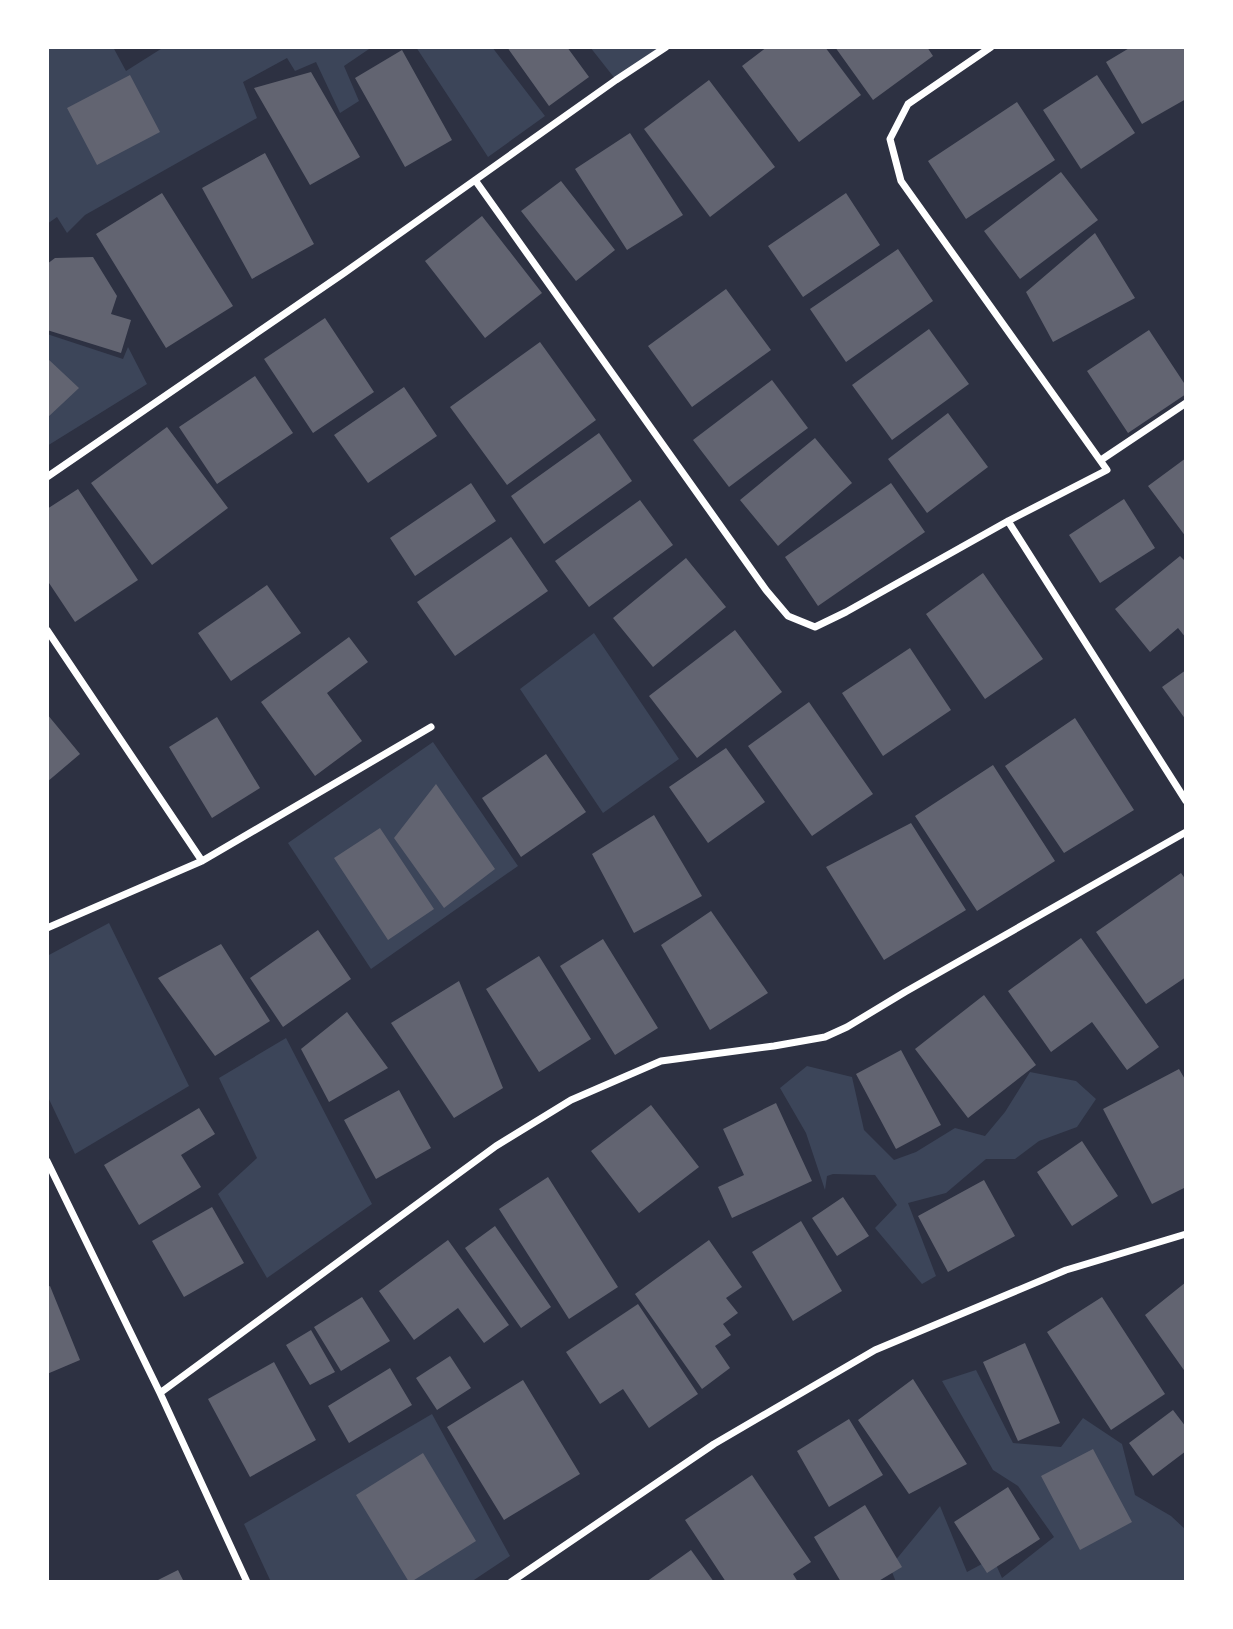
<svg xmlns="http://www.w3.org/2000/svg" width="1233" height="1629" viewBox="0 0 1233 1629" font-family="'Nunito Sans',sans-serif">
<rect width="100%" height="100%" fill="#2d3142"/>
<path fill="#3c4559" d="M47,47H113L126,71L164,47H372L344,66L359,101L340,113L316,62L295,71L287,58L243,82L257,118L85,215L67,233L57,217L47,224Z
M416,47H492L545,116L488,157Z
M590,47H666L616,80Z
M47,334L123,359L128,347L147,384L47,446Z
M594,633L679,759L603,813L520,689Z
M433,742L518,866L371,969L288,843Z
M109,923L189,1086L75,1154L47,1095V956Z
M286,1038L372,1204L267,1278L218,1194L257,1158L219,1078Z
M807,1066L852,1077L864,1130L894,1160L916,1152L955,1128L985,1136L1005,1112L1030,1072L1076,1081L1096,1099L1077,1127L1039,1141L1015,1159H986L946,1193L908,1203L936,1276L922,1284L875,1228L897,1205L875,1175L833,1174L827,1176L825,1190L806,1133L780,1088Z
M976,1370L1013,1443L1061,1447L1083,1418L1122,1444L1135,1495L1171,1516L1186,1530V1582H896L890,1567L940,1506L967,1572L993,1558L1002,1578L1054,1537L1018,1486L993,1470L942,1381Z
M432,1414L510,1556L471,1582H271L244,1524Z"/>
<path fill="#626471" d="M507,47H567L589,77L549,106Z
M767,47H825L861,95L799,142L742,66Z
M835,47H927L933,56L873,100Z
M1131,47H1186V99L1142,124L1106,62Z
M402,50L452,140L405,167L355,78Z
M311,72L360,157L310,185L254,88Z
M130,75L160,132L97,165L67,108Z
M1097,75L1135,133L1081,169L1043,110Z
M709,80L775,167L710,217L644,129Z
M1017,102L1055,160L966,219L928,161Z
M630,133L683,215L627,250L575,169Z
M265,153L314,244L252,279L202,188Z
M1061,172L1098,220L1020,279L984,231Z
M561,181L615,250L576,281L521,211Z
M162,193L233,306L166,348L96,234Z
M846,193L880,245L803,297L768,246Z
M482,216L542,293L485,338L425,261Z
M1095,233L1135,298L1053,342L1026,292Z
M898,249L933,301L846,362L810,309Z
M93,257L117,296L111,314L131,320L121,353L47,330V264L55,258Z
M726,289L771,350L692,407L648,346Z
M325,318L374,392L313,433L264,359Z
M929,329L969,384L892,440L852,385Z
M1149,330L1186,386V394L1128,433L1087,371Z
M540,342L596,420L507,485L450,407Z
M47,358L79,388L47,418Z
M255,376L293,433L217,484L179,427Z
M772,380L808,428L729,487L693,440Z
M404,387L437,436L368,483L334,435Z
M948,413L988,467L927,513L888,459Z
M167,427L228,508L152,565L91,483Z
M599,433L632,481L544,544L511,496Z
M815,438L852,483L778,546L740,500Z
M1186,458V537L1148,486Z
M471,483L496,521L415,576L390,538Z
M891,483L925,532L818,606L785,557Z
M78,489L138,580L75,622L47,580V509Z
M1124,499L1155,548L1100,583L1069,535Z
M640,500L673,545L589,607L555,561Z
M511,537L548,591L455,656L417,602Z
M1180,556L1186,562V638L1178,628L1150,652L1115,609Z
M686,558L726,607L653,667L613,618Z
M983,573L1043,659L985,699L926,614Z
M267,585L301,633L231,681L198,633Z
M735,630L782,692L697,758L649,696Z
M349,637L368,662L327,693L362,741L315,776L261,702Z
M910,648L951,710L883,756L842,693Z
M1186,670V720L1162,687Z
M809,702L873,794L812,836L748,746Z
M47,714L80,754L47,782Z
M217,717L260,788L212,818L169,747Z
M1075,718L1134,810L1064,853L1005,766Z
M726,748L765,802L708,843L669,787Z
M546,754L586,812L521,857L482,798Z
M993,765L1055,861L977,911L915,816Z
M436,784L495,869L444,908L394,838Z
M654,815L702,896L634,933L592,854Z
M911,823L966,910L884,960L826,867Z
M380,828L434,909L388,940L334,858Z
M1181,873L1186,880V977L1146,1004L1096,932Z
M711,911L768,993L710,1030L661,945Z
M318,930L351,979L283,1027L250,978Z
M1081,938L1159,1047L1127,1070L1092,1022L1051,1052L1008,991Z
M603,939L658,1028L615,1055L560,966Z
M221,944L270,1021L215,1056L158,978Z
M539,956L591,1039L539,1072L486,989Z
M459,981L503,1088L454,1118L391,1023Z
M984,995L1036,1065L968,1118L915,1049Z
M347,1012L388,1068L329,1102L301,1049Z
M901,1050L941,1125L896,1149L856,1074Z
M1179,1069L1186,1081V1187L1152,1204L1103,1109Z
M399,1090L431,1148L376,1179L344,1120Z
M776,1103L812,1181L732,1218L718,1187L744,1175L723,1129Z
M651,1105L699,1167L639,1213L591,1151Z
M199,1108L215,1134L181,1155L201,1187L139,1225L104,1165Z
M1082,1141L1118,1196L1072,1226L1037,1172Z
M548,1177L618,1287L569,1319L499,1209Z
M984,1180L1015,1236L948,1272L918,1216Z
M843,1197L869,1236L837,1256L812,1218Z
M212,1207L244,1263L184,1297L152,1241Z
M801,1221L842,1291L793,1321L752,1252Z
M495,1226L551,1307L521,1328L465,1248Z
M448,1240L509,1325L484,1343L458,1308L414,1340L379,1291Z
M709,1240L742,1287L726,1298L738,1313L723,1324L731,1335L715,1346L730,1368L702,1389L635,1294Z
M1186,1282V1373L1145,1315Z
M50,1286L80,1360L47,1374V1287Z
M362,1297L390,1341L341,1371L314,1327Z
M1102,1297L1165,1394L1111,1430L1047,1332Z
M638,1304L698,1394L649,1428L623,1389L600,1404L566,1352Z
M311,1330L335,1372L310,1385L286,1345Z
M1025,1343L1060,1423L1018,1441L983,1362Z
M450,1356L471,1388L437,1410L416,1378Z
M274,1362L316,1440L250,1477L208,1399Z
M390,1368L412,1405L349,1443L328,1406Z
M913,1379L967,1464L909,1494L858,1420Z
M523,1380L580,1474L504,1520L447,1427Z
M1173,1410L1186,1427V1451L1153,1476L1129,1443Z
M849,1419L883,1475L829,1507L797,1451Z
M1093,1449L1132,1522L1080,1550L1041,1476Z
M423,1453L476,1541L411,1582H409L356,1495Z
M752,1475L811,1562L793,1574L798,1582H726L685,1520Z
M1008,1487L1040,1539L987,1573L954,1522Z
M865,1505L902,1567L877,1582H841L814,1537Z
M691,1550L714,1582H646Z
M178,1570L184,1582H154Z"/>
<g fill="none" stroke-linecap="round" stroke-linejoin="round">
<path stroke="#fff" stroke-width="7" d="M475,180L766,590L788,616L815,627L846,612L1008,521L1107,470L901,181L890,139L908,104L991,47
M1101,460L1186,403
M47,477L344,273L616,80L666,47
M1008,521L1186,801
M47,630L202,861
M47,928L202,861L431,727
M47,1161L160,1393L247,1582
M160,1393L496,1146L571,1100L661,1061L774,1046L825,1037L847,1027L905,992L1186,832
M511,1582L714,1444L875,1350L1066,1270L1186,1234"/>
</g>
<rect width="1233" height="1629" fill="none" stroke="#ffffff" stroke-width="98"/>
</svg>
